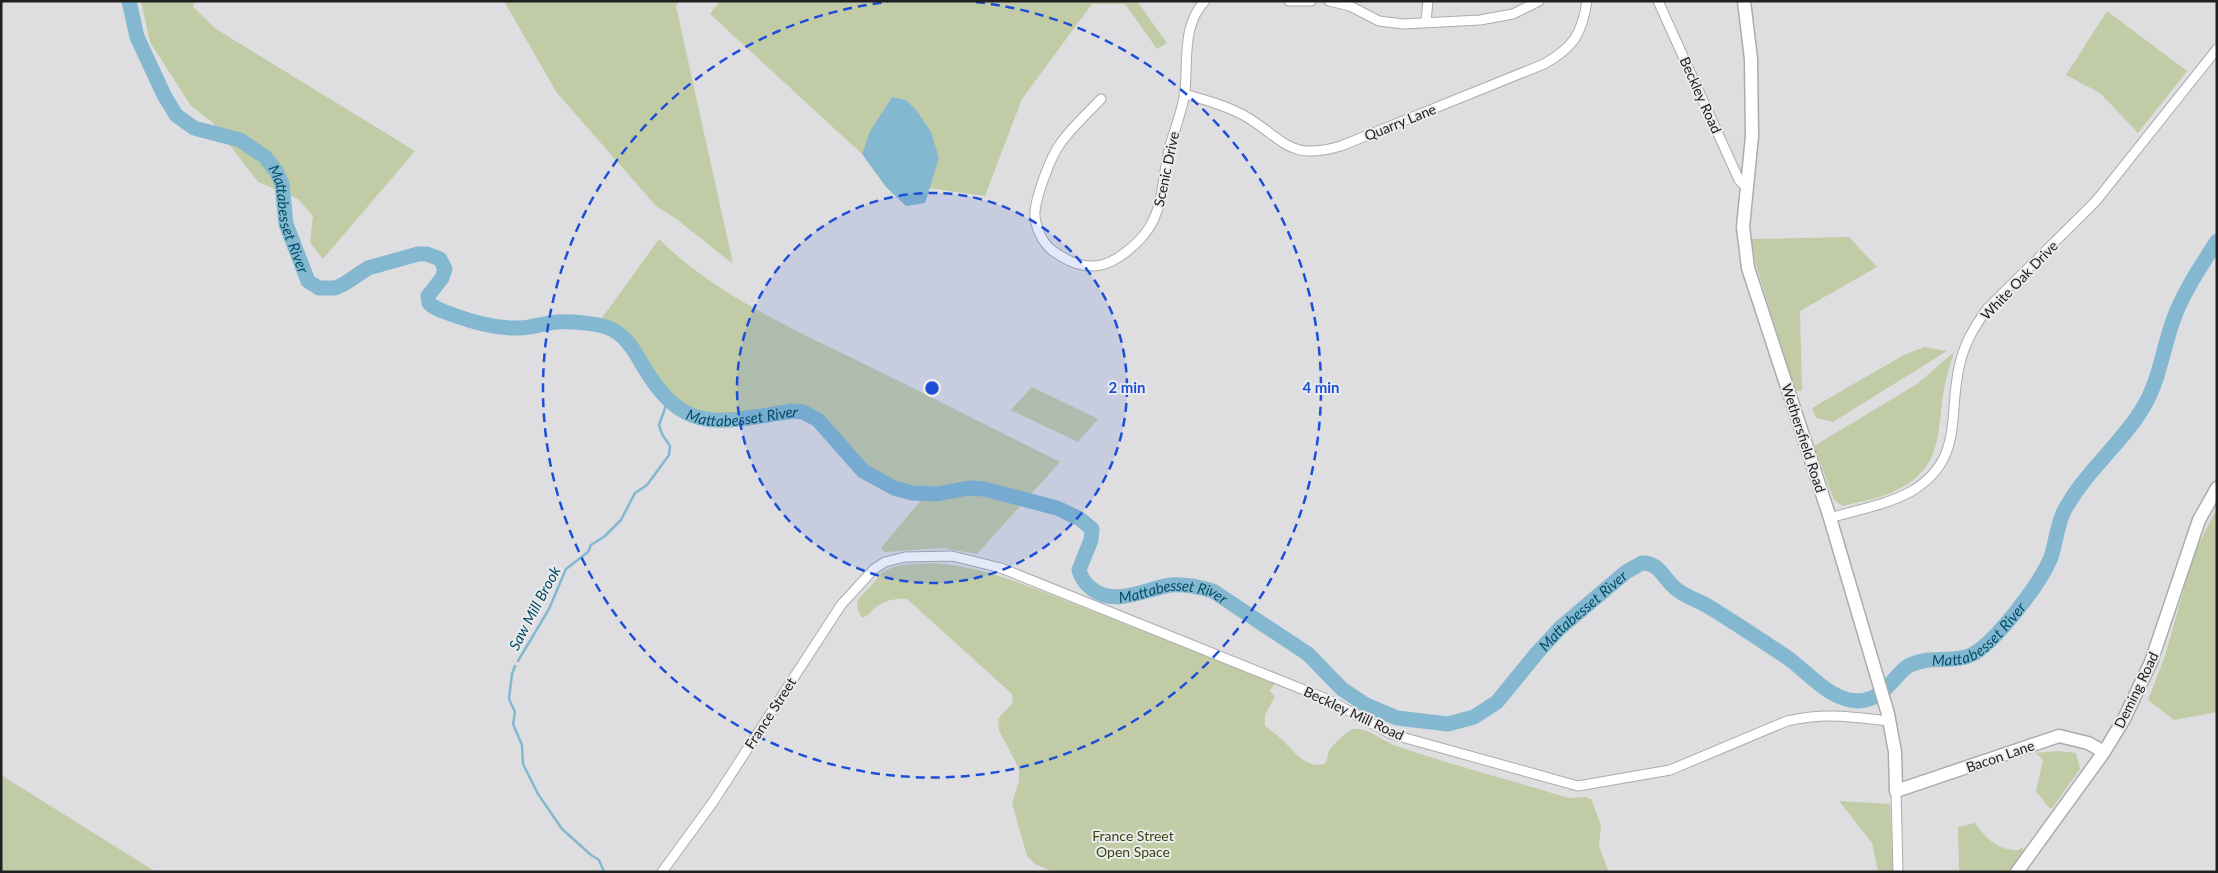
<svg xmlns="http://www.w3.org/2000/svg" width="2218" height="873" viewBox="0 0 2218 873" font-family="Lato,sans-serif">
<rect width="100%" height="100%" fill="#dedee0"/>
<path fill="#c1cca7" d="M141,1H196L193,7L216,29L415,151L323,259L310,242L313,216L298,199L258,182L212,122L191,106L150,42Z
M504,1H680L676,6L733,264L675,218L656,206L557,93Z
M720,1H1137L1167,43L1157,49L1125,4H1092L1022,99L985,196L928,188L939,158L892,97L870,131L862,154L710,14Z
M2107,11L2187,71L2138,133L2100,93L2066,75Z
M1849,237L1877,267L1800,311L1802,391H1795L1756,265L1751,239Z
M659,239C714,293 784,325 852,358C922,392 991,428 1060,462L977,554L942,548L885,552L881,548L926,494C902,492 880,485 862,469C840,450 825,411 793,411C762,416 725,426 694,417C646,403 646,333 597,325Z
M1924,347L1947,351L1833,422L1816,418L1812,408L1902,356Z
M1954,352C1951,364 1946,377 1944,389C1936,438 1944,471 1888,494C1874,500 1858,502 1843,506L1834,500L1814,446L1917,384Z
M1032,387L1098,419L1078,442L1011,410Z
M2217,508V712L2174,720L2148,700L2165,656L2194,553Z
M933,563C989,567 1040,591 1092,611C1153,634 1214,658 1275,683L1270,691L1275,696L1265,715V726C1270,730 1276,734 1281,739C1294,750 1303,768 1324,764C1328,760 1327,756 1329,751C1331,746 1347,732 1351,730C1362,724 1383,741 1394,745C1445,763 1499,777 1552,793L1568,798L1586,797L1591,799L1601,825L1599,846L1609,872H1053L1035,864L1027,856L1012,803L1019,781V769L999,730L998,719L1013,702L1012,694L907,599C898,598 886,600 879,605C872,609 870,615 862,618C853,601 857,600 869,588C874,583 877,577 882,573C895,563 917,564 933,563Z
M2058,751L2076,753L2080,769L2052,808H2049L2036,791L2043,760L2036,753Z
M1,775L156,872H1Z
M1839,801L1890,804L1893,872H1878L1872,843Z
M1975,823C1988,840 1997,850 2019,850L2021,847L2025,851L2010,872H1959L1958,827Z"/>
<path fill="#83b8d0" d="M892,97L906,100L917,111L931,132L939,158L925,203L906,206L886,187L862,154L870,131Z"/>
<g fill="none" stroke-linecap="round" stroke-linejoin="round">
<path stroke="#83b8d0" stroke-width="2.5" d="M518,661L549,609L566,569L588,552L591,545L605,536L621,520L635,493L647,485L669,455L670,446L662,434L659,425L668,400
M515,666L512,674L509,699L515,712L513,724L522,745L523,764L538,794L562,829L591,855L599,860L604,872"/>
<path stroke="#83b8d0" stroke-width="15" id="s1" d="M129,1L137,37L164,95L176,115L194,128L240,140L265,157L276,171L282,184L286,224L308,281L319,288H335L344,284L368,268L418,254H427L440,259L445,269L442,278L428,296L429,303C435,310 447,312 456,316C476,323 498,329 519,328C532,328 544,323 557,322C569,321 594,323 606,327C624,333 633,348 642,364C684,437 720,422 793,411L803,412L818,420L863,471L894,488L912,493L937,494L969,488L984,489L1057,508L1080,519L1092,529L1091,540L1079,570C1081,577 1085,584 1092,589C1116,607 1144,589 1171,585C1185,584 1199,587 1213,591L1308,654L1342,689L1366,705L1397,718L1448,724L1474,717L1497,702L1537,653L1560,628L1626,572L1642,563C1661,562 1664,582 1679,591C1687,597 1697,600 1706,605C1734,622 1761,640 1788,658C1803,669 1816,684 1832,693C1855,706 1874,703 1891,683C1897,677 1902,669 1910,665C1932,654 1957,666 1978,651C2000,635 2041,583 2051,557C2056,542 2057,526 2064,511C2086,470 2122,444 2144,406C2160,379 2163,347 2174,318C2184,291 2201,266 2217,241"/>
<defs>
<path id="street" d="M1289,1H1311
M1329,1L1350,6L1379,21L1403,24L1480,20L1513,14L1539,1
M1658,1L1739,180L1746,187
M1426,22L1428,1
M1184,94C1206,100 1231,107 1250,119C1288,144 1292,160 1341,146L1544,64C1573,48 1582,34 1587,1
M1101,99C1088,113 1071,128 1060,144C1050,158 1037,194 1035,211C1034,225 1042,243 1053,251C1074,266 1095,273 1119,257C1167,225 1158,195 1170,146C1175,128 1183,109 1185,91C1188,60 1182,25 1205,1
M1830,518C1856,510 1886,505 1910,492C1966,460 1947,413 1960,363C1965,342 1975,326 1987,309L2096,201L2217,49
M1896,791L1898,872
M662,872L713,802L841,605L874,569L885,562L905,557L952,556L1001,568L1329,700L1391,734L1578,786L1670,770L1787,721C1825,712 1852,717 1890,721"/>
<path id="secondary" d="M1744,1L1751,59L1752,136L1743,227L1748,268L1830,518L1888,714L1895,752L1896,791L2059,736L2088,743L2104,752
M2017,872L2104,752L2124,719L2151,662L2199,520L2217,488"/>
</defs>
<use href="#street" stroke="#abacae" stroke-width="11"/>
<use href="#secondary" stroke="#abacae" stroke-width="15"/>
<use href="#street" stroke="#fff" stroke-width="9"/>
<use href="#secondary" stroke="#fff" stroke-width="12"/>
</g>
<circle cx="932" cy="388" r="195" fill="#1d4ed8" fill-opacity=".12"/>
<g fill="none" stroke="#1d4ed8" stroke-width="2.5" stroke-dasharray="9 6">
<circle cx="932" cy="388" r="195"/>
<path d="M976 2A389 389 0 1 1 888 2"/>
</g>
<g text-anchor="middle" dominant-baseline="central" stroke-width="4" stroke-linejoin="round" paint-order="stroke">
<g font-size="14" fill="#202021" stroke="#ebebed">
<text transform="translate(1701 95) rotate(66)">Beckley Road</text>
<text transform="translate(1400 122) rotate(-22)">Quarry Lane</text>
<text transform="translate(1166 169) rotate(-78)">Scenic Drive</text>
<text transform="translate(2019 280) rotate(-46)">White Oak Drive</text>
<text transform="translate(1804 438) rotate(72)">Wethersfield Road</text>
<text transform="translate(2136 690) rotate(-64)">Deming Road</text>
<text transform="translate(770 713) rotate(-57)">France Street</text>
<text transform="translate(1354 713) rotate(25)">Beckley Mill Road</text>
<text transform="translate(2000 756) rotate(-19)">Bacon Lane</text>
</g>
<g font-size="14" fill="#3a4510" stroke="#ebebed">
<text x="1133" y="835">France Street<tspan x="1133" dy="16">Open Space</tspan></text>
</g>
<g font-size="15" font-style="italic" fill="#014d66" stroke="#ebebed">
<text stroke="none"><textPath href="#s1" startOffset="292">Mattabesset River</textPath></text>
<text stroke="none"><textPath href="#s1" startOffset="910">Mattabesset River</textPath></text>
<text stroke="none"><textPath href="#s1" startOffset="1451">Mattabesset River</textPath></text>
<text transform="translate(534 608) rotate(-62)">Saw Mill Brook</text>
<text stroke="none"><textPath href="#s1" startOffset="1948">Mattabesset River</textPath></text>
<text stroke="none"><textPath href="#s1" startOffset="2428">Mattabesset River</textPath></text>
</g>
</g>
<circle cx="932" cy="388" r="8" fill="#1d4ed8" stroke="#ebebed" stroke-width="2.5"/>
<g font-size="15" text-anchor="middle" font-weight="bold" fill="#1d4ed8" stroke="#ebebed" stroke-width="4" stroke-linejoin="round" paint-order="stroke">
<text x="1127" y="393">2 min</text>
<text x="1321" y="393">4 min</text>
</g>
<rect width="2218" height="873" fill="none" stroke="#202021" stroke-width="5"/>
</svg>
